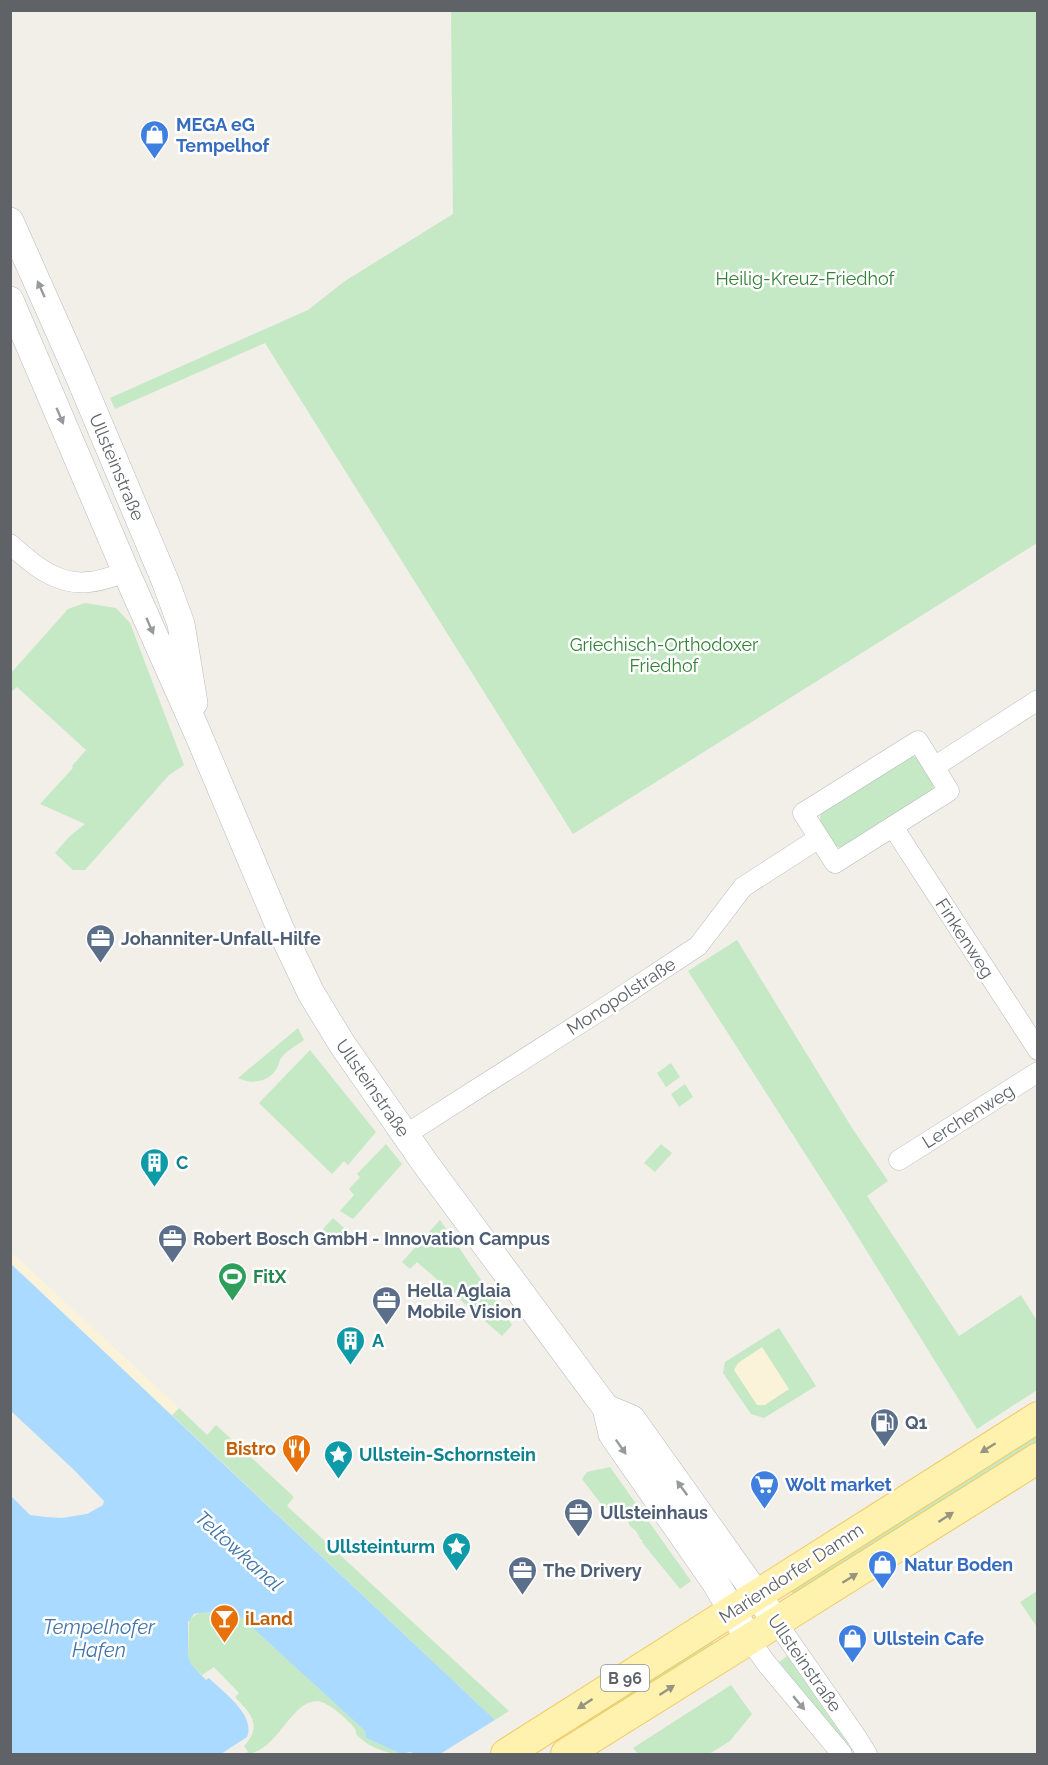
<svg xmlns="http://www.w3.org/2000/svg" width="1048" height="1765" viewBox="0 0 1048 1765" font-family="Raleway,sans-serif">
<rect width="100%" height="100%" fill="#f1efe8"/>
<path fill="#c5e8c5" d="M451,11H1037V543L573,834L265,343L115,409L110,398L308,310L345,281L453,214Z
M85,603L116,608L130,623L184,765L169,775L85,870H73L55,853L69,837L85,824L40,804L73,768L72,766L86,750L17,687L10,693L11,673L68,609Z
M912,756L919,758L934,781L933,790L928,796L843,848C826,845 816,826 822,810L903,758Z
M737,940L852,1128L888,1181L867,1196L959,1336L1021,1295L1037,1321V1390L977,1429L845,1216L688,971Z
M298,1028L304,1040C297,1045 286,1051 281,1058C280,1059 278,1066 277,1068C269,1082 252,1085 238,1078Z
M310,1050L376,1132L348,1165L344,1161L332,1174L259,1103Z
M671,1063L680,1077L666,1087L657,1073Z
M685,1084L693,1097L679,1107L671,1094Z
M386,1144L402,1164L353,1219L340,1211L354,1195L349,1189L360,1177L357,1174Z
M661,1144L672,1153L655,1172L644,1163Z
M333,1218L345,1229L334,1241L323,1229Z
M440,1220L512,1325L502,1336L417,1262L410,1269L402,1262Z
M779,1328L816,1386L764,1418L751,1414L723,1373L725,1362Z
M179,1408L207,1435L216,1425L294,1497L287,1506L509,1711L495,1720L172,1415Z
M1037,1430V1444L797,1598L789,1589Z
M610,1467L691,1581L680,1589C666,1571 655,1559 642,1542L643,1540H641L636,1531L630,1526L624,1512H618L615,1506L612,1505L605,1509L582,1479L587,1472Z
M1037,1591V1627L1020,1602Z
M234,1611L365,1731L366,1738L401,1754C387,1754 369,1747 359,1737C353,1731 358,1736 355,1729C350,1721 328,1702 318,1701C290,1700 277,1754 245,1754L248,1752L244,1746C263,1725 251,1714 235,1697L239,1693L214,1667L202,1675L191,1664L188,1657L189,1619L199,1613Z
M711,1638L713,1643L620,1703L582,1733L577,1725Z
M787,1656L848,1744V1746H845L779,1662Z
M731,1685L752,1714L730,1741L709,1754H638L633,1748Z"/>
<path fill="#fbf3d9" d="M12,1253L179,1408L172,1415L11,1263Z
M762,1347L789,1389L765,1405H757L734,1370L738,1363Z"/>
<path fill="#aadaff" d="M10,1263L495,1720L534,1754H415L410,1752L401,1754L366,1738L365,1731L234,1611L199,1613L194,1614L188,1622V1656L191,1664L206,1680L209,1678C223,1692 256,1715 247,1737L221,1754L11,1753V1496L30,1515L46,1517L62,1518L87,1514L103,1505L104,1501L73,1469L11,1411Z"/>
<path fill="#f1efe8" d="M498,1718L537,1754H440Z"/>
<g fill="none" stroke-linecap="round" stroke-linejoin="round">
<defs>
<path id="street" d="M10,544C32,564 57,586 89,582C102,581 114,576 126,572
M918,741L949,791L835,863L803,813Z
M934,767L1038,700
M893,827L1038,1050
M405,1135L604,1008L698,946L743,887L819,838
M899,1160L1038,1072
M777,1623L857,1738L867,1754
M749,1639L766,1663L842,1754"/>
<path id="secondary" d="M10,221L78,374L166,583L181,624L194,703
M10,300L126,572L198,734L280,928L311,993L342,1044L425,1163L606,1408L612,1434L715,1582L749,1639
M606,1408L632,1419L777,1623"/>
<path id="primary" d="M506,1754L1038,1417
M566,1754C722,1655 881,1558 1038,1458"/>
</defs>
<use href="#street" stroke="#b5b8bc" stroke-width="21"/>
<use href="#secondary" stroke="#b6babf" stroke-width="28"/>
<use href="#primary" stroke="#f2c960" stroke-width="32"/>
<use href="#street" stroke="#fff" stroke-width="20"/>
<use href="#secondary" stroke="#fff" stroke-width="27"/>
<use href="#primary" stroke="#fff2af" stroke-width="30"/>
</g>
<defs><path id="oneway-solid" d="M-6-.8H1V-3.2L6.5 0L1 3.2V.8H-6Z" transform="scale(1.5)"/></defs>
<g fill="#979a9d">
<use href="#oneway-solid" transform="translate(41 289) rotate(-114)"/>
<use href="#oneway-solid" transform="translate(60 416) rotate(67)"/>
<use href="#oneway-solid" transform="translate(150 626) rotate(66)"/>
<use href="#oneway-solid" transform="translate(621 1447) rotate(55)"/>
<use href="#oneway-solid" transform="translate(682 1488) rotate(-126)"/>
<use href="#oneway-solid" transform="translate(799 1703) rotate(50)"/>
</g>
<g fill="#979581">
<use href="#oneway-solid" transform="translate(988 1448) rotate(148)"/>
<use href="#oneway-solid" transform="translate(946 1517) rotate(-33)"/>
<use href="#oneway-solid" transform="translate(850 1578) rotate(-32)"/>
<use href="#oneway-solid" transform="translate(667 1690) rotate(-33)"/>
<use href="#oneway-solid" transform="translate(585 1704) rotate(147)"/>
</g>
<defs>
<symbol id="shop-pin" viewBox="-11 -11 22 30"><path d="M0 17L-7.5 6A9.5 9.5 0 1 1 7.5 6Z" fill="#3f7fe0" stroke="#fff"/><path d="M-5-2.5h2.3a2.7 3.5 0 0 1 5.4 0H5L5.5 6h-11ZM-1.5-2.5h3a1.5 2.3 0 0 0-3 0Z" fill="#fff"/></symbol>
<symbol id="office-pin" viewBox="-11 -11 22 30"><path d="M0 17L-7.5 6A9.5 9.5 0 1 1 7.5 6Z" fill="#5c6f8a" stroke="#fff"/><path d="M-6-3h4V-5.5h4V-3h4V5H-6ZM-1-4.5V-3h2v-1.5ZM-6 0V1H6V0Z" fill="#fff"/></symbol>
<symbol id="building-pin" viewBox="-11 -11 22 30"><path d="M0 17L-7.5 6A9.5 9.5 0 1 1 7.5 6Z" fill="#0f9aa8" stroke="#fff"/><path d="M-4-6H4V6H1V3H-1V6H-4ZM-2.5-4.3h1.7v1.8h-1.7ZM.8-4.3h1.7v1.8H.8ZM-2.5-1h1.7V.8h-1.7ZM.8-1h1.7V.8H.8Z" fill="#fff"/></symbol>
<symbol id="stadium-pin" viewBox="-11 -11 22 30"><path d="M0 17L-7.5 6A9.5 9.5 0 1 1 7.5 6Z" fill="#2e9e5b" stroke="#fff"/><path d="M0-5a6.5 5 0 1 0 0 10a6.5 5 0 1 0 0-10ZM-3.5-1.8h7v3.6h-7Z" fill="#fff"/></symbol>
<symbol id="fuel-pin" viewBox="-11 -11 22 30"><path d="M0 17L-7.5 6A9.5 9.5 0 1 1 7.5 6Z" fill="#5c6f8a" stroke="#fff"/><path d="M-5.5-6h7V0h2V4h1.3V-2.5L3-4.5l.8-.8L6-3V5H2.5V1h-1V6h-7ZM-4.2-4.7v3.2H.2V-4.7Z" fill="#fff"/></symbol>
<symbol id="restaurant-pin" viewBox="-11 -11 22 30"><path d="M0 17L-7.5 6A9.5 9.5 0 1 1 7.5 6Z" fill="#e8710a" stroke="#fff"/><path d="M-5-6h1v4h1v-4h1v4h1v-4h1v5L-1.5 .5V6h-2V.5L-5-1ZM5-6V6H3V1.5H1.5Q1.5-4 5-6Z" fill="#fff"/></symbol>
<symbol id="sight-pin" viewBox="-11 -11 22 30"><path d="M0 17L-7.5 6A9.5 9.5 0 1 1 7.5 6Z" fill="#0f9aa8" stroke="#fff"/><path d="M0-6L1.8-2.2L6-1.7L2.9 1.2L3.7 5.4L0 3.3L-3.7 5.4L-2.9 1.2L-6-1.7L-1.8-2.2Z" fill="#fff"/></symbol>
<symbol id="supermarket-pin" viewBox="-11 -11 22 30"><path d="M0 17L-7.5 6A9.5 9.5 0 1 1 7.5 6Z" fill="#3f7fe0" stroke="#fff"/><path d="M-6-5.5h2.5l.6 2H6L4.5 2H-2.5L-4.4-4H-6ZM-1.5 3.2a1.3 1.3 0 1 0 .1 0ZM3 3.2a1.3 1.3 0 1 0 .1 0Z" fill="#fff"/></symbol>
<symbol id="bar-pin" viewBox="-11 -11 22 30"><path d="M0 17L-7.5 6A9.5 9.5 0 1 1 7.5 6Z" fill="#e8710a" stroke="#fff"/><path d="M-6-5H6L.8 .8V4.5H3.5V6h-7V4.5H-.8V.8Z" fill="#fff"/></symbol>
</defs>
<g fill-rule="evenodd">
<use href="#shop-pin" x="138" y="118" width="33" height="45"/>
<use href="#office-pin" x="84" y="922" width="33" height="45"/>
<use href="#building-pin" x="138" y="1146" width="33" height="45"/>
<use href="#office-pin" x="156" y="1222" width="33" height="45"/>
<use href="#stadium-pin" x="216" y="1260" width="33" height="45"/>
<use href="#office-pin" x="370" y="1284" width="33" height="45"/>
<use href="#building-pin" x="334" y="1324" width="33" height="45"/>
<use href="#fuel-pin" x="868" y="1406" width="33" height="45"/>
<use href="#restaurant-pin" x="280" y="1432" width="33" height="45"/>
<use href="#sight-pin" x="322" y="1438" width="33" height="45"/>
<use href="#supermarket-pin" x="748" y="1468" width="33" height="45"/>
<use href="#office-pin" x="562" y="1496" width="33" height="45"/>
<use href="#sight-pin" x="440" y="1530" width="33" height="45"/>
<use href="#shop-pin" x="866" y="1548" width="33" height="45"/>
<use href="#office-pin" x="506" y="1554" width="33" height="45"/>
<use href="#bar-pin" x="208" y="1602" width="33" height="45"/>
<use href="#shop-pin" x="836" y="1622" width="33" height="45"/>
</g>
<g text-anchor="middle" dominant-baseline="central" stroke-width="5" stroke-linejoin="round" paint-order="stroke">
<rect fill="#fff" stroke="#8f9295" stroke-width="1.5" x="601" y="1665" width="48" height="26" rx="4.5"/>
<g font-size="16" font-weight="bold" fill="#5f6368">
<text x="625" y="1678">B 96</text>
</g>
<g font-size="18" font-weight="bold" fill="#366cbe" stroke="#fff" text-anchor="start">
<text x="176" y="124">MEGA eG<tspan x="176" dy="21">Tempelhof</tspan></text>
<text x="785" y="1484">Wolt market</text>
<text x="904" y="1564">Natur Boden</text>
<text x="873" y="1638">Ullstein Cafe</text>
</g>
<g font-size="18" fill="#348238" stroke="#fff">
<text x="805" y="278">Heilig-Kreuz-Friedhof</text>
<text x="664" y="644">Griechisch-Orthodoxer<tspan x="664" dy="21">Friedhof</tspan></text>
</g>
<g font-size="18" fill="#5f6368" stroke="#fff">
<text transform="translate(117 467) rotate(67)">Ullsteinstraße</text>
<text transform="translate(965 938) rotate(57)">Finkenweg</text>
<text transform="translate(621 996) rotate(-33)">Monopolstraße</text>
<text transform="translate(373 1088) rotate(55)">Ullsteinstraße</text>
<text transform="translate(968 1116) rotate(-32)">Lerchenweg</text>
<text transform="translate(791 1573) rotate(-33)">Mariendorfer Damm</text>
<text transform="translate(805 1663) rotate(55)">Ullsteinstraße</text>
</g>
<g font-size="18" font-weight="bold" fill="#4e5e75" stroke="#fff" text-anchor="start">
<text x="121" y="938">Johanniter-Unfall-Hilfe</text>
<text x="193" y="1238">Robert Bosch GmbH - Innovation Campus</text>
<text x="407" y="1290">Hella Aglaia<tspan x="407" dy="21">Mobile Vision</tspan></text>
<text x="905" y="1422">Q1</text>
<text x="600" y="1512">Ullsteinhaus</text>
<text x="543" y="1570">The Drivery</text>
</g>
<g font-size="18" font-weight="bold" fill="#0d838f" stroke="#fff" text-anchor="start">
<text x="176" y="1162">C</text>
<text x="372" y="1340">A</text>
<text x="359" y="1454">Ullstein-Schornstein</text>
<text x="435" y="1546" text-anchor="end">Ullsteinturm</text>
</g>
<g font-size="18" font-weight="bold" fill="#27864d" stroke="#fff" text-anchor="start">
<text x="253" y="1276">FitX</text>
</g>
<g font-size="18" font-weight="bold" fill="#c56008" stroke="#fff" text-anchor="end">
<text x="276" y="1448">Bistro</text>
<text x="245" y="1618" text-anchor="start">iLand</text>
</g>
<g font-size="20" font-style="italic" fill="#4174aa" stroke="#fff">
<text transform="translate(239 1551) rotate(42)">Teltowkanal</text>
<text x="99" y="1627">Tempelhofer<tspan x="99" dy="23">Hafen</tspan></text>
</g>
</g>
<rect width="1048" height="1765" fill="none" stroke="#5f6368" stroke-width="24"/>
</svg>
